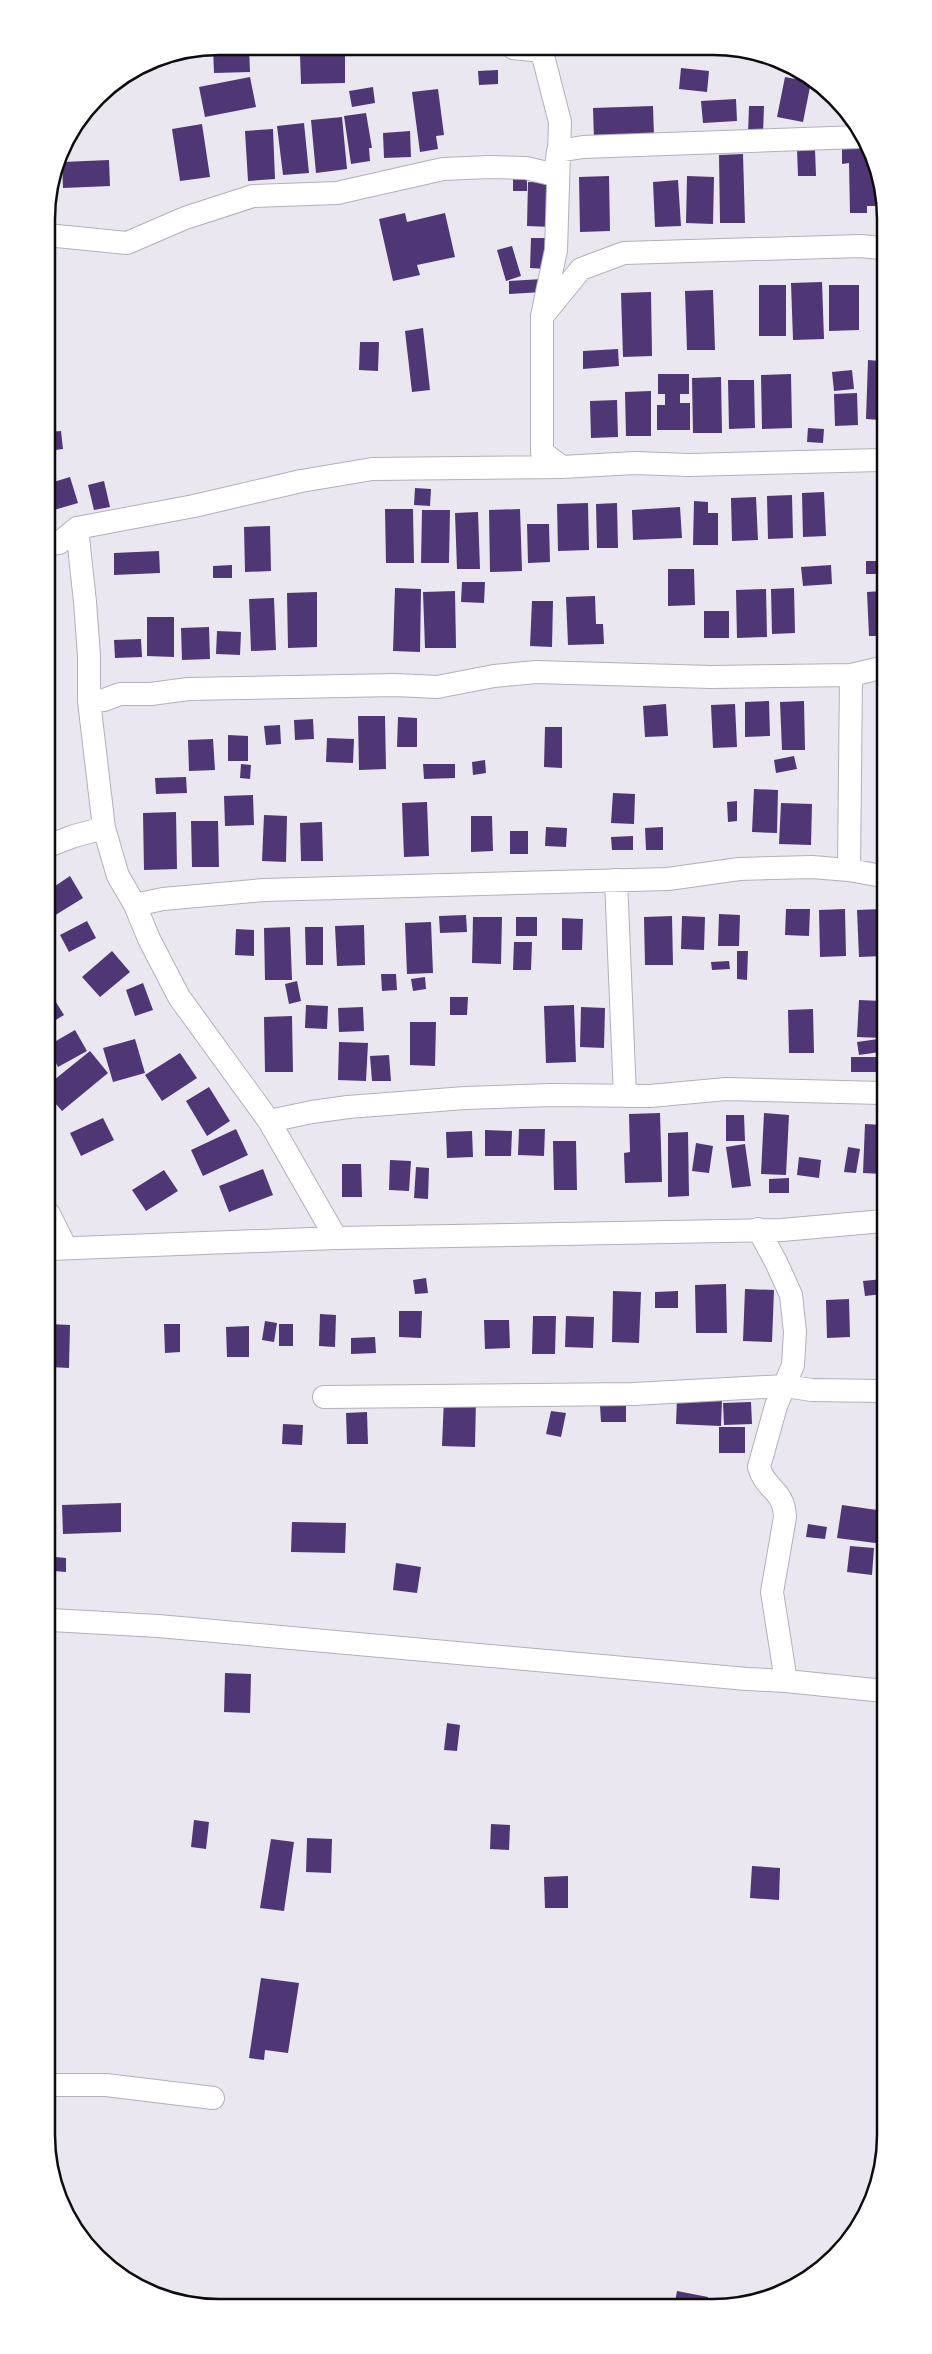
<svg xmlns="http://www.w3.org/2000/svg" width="932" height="2354" viewBox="0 0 932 2354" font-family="'Exo 2',sans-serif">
<rect width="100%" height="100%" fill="#eae7f0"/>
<path fill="#4e3774" d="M249,47L250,72L214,73L213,48Z
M345,54V83L301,84L300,55Z
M681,68L709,71L707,92L679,89Z
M498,70V84L479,85L478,71Z
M250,77L256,107L205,117L199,87Z
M785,77L811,82L803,122L777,117Z
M373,87L375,103L352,107L349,91Z
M438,89L444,135L436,136L438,149L420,152L412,92Z
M835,97L842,109H835Z
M736,99L737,121L703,123L701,101Z
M653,106L654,137L594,139L593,108Z
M749,106H764L763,134H748Z
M366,113L372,148H369L370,161L351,164L344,116Z
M342,117L347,169L316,173L311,120Z
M304,123L309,173L283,175L277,126Z
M202,124L210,177L180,181L172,129Z
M273,129L275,179L248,181L245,131Z
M410,131L411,157L384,158L383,133Z
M864,148L880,175V206H867V213H850L849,163L842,164V149Z
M797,149H815L816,176H798Z
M743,154L745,223H720L719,155Z
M109,160L110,186L63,188L62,162Z
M609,176L610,231L580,232L579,177Z
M687,176L714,177L713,224L686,223Z
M513,179L527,180V191H513Z
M678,180L681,226L655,227L653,182Z
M528,182L553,183L552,227L527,226Z
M405,213L407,222L445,213L455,257L417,265L420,275L393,281L379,219Z
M531,238H548L547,269L530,268Z
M512,246L521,276L506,281L497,250Z
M542,279L543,292L509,294V281Z
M822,282L824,339L793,340L791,283Z
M759,285H786V336H759Z
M829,285H859V330L829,331Z
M713,290L715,350H687L685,291Z
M651,292L652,356L623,357L621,293Z
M423,328L430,390L412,392L405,331Z
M360,342H379L378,371L359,370Z
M618,349L619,366L583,369V351Z
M868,360L880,361L881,420L866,419Z
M852,370L854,389L834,391L832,372Z
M658,374H689V394H680V403H690V430H657V405H665V394H658Z
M791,374L792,428L762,429L761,375Z
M721,377L722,433H693L692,378Z
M728,380H754L755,428L729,429Z
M651,391V436H626L625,392Z
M857,393L858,425L835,426L834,394Z
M617,400L618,437L591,438L590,401Z
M808,428L824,429L823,443L807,442Z
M61,431L63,449L47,451V432Z
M70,477L78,503L47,512V484Z
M104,481L110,507L94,510L88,485Z
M415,488L431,489L430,506L414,505Z
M824,492L826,536L803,537L802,493Z
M792,495L793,538L768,539L767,496Z
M756,497L758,540L732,541L731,498Z
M694,501L708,502V513H718V545H693Z
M588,503L589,550L558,551L557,504Z
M617,503L618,548H597L596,504Z
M680,507L682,538L633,540L632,510Z
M385,509H413L414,563H386Z
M520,509L522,571L490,572L489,510Z
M422,510H450L449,563H421Z
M478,512L480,569H457L455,513Z
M527,524H549L550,562L528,563Z
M270,526L271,571L245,572L244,527Z
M159,551L160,573L114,575V553Z
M866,561H881V574H866Z
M232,565V578H213V566Z
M831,565L832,584L803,586L801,567Z
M668,569H694L695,605L668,606Z
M462,582H485L484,603L461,602Z
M395,588L421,589L420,652L393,651Z
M794,588L795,633L772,634L771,589Z
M766,589L767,637L737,638L736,590Z
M455,591L456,648H425L423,592Z
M881,591V636H869L867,592Z
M317,592V647L288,648L287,593Z
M595,596L596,624H603L604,644L568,645L566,597Z
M274,598L276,650L251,651L249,599Z
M532,601H553L552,647L530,646Z
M704,611H729V638H704Z
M147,617H174V657L147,656Z
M209,627L210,659L182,660L181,628Z
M217,631L241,632L240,655L216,654Z
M141,639L142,657L115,658L114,640Z
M876,696H881V741H878Z
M769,701L770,736L745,737V702Z
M804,701L805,750H782L780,702Z
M666,704L668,736L645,737L643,706Z
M735,704L737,747L713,748L711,705Z
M358,716H385L386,769L359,770Z
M398,717L417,718V747H397Z
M313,719L314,739L295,740L294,720Z
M280,725L281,744L266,745L264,726Z
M545,727H562V768L544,767Z
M228,735L248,736V761H228Z
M327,738L354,739L353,763L326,762Z
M213,739L215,770L189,771L188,740Z
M794,756L797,769L776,773L774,760Z
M485,760L486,773L473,775L472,762Z
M241,764L251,765L250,779L240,778Z
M423,764H455V778L424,779Z
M186,777L187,793L156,794L155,778Z
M754,789L778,790L777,833L752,832Z
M613,793L635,794L634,824L611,823Z
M253,795L254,825L225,826L224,796Z
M737,801V821L728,822L727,802Z
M427,802L429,856L404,857L402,803Z
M781,803L812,804L811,845L779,844Z
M176,812L177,869L144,870L143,813Z
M264,815L287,816L286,862L262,861Z
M471,816H492L493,851L471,852Z
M191,821H218L219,867H192Z
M322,822L323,861H301L300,823Z
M546,827L567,828L566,847L545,846Z
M663,827V850H646L645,828Z
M510,831H528V854H510Z
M633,836V850H612L611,837Z
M70,876L83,898L49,919V890Z
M786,909H810L809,936L785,935Z
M845,909L846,956L820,957L819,910Z
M882,909V956L859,957L857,910Z
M719,914L740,915L739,946H718Z
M466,915L467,932L440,933L439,916Z
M672,916L673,965H645L644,917Z
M682,916L705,917L704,950L681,949Z
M473,917H502L501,964L472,963Z
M516,917H537V936H516Z
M562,918L583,919L582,950H562Z
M87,921L96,938L69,952L60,935Z
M431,922L433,973L407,974L405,923Z
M364,925L365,965L337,966L335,926Z
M290,927L292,980H265L264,928Z
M305,927H323V965H306Z
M236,929L254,930V956L235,955Z
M514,942H532L531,970H513Z
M112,951L130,972L100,997L82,977Z
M737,951H748L747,980L737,979Z
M729,961L730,969L712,970L711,962Z
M381,974H396L397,990L382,991Z
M425,977L426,989L413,991L411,979Z
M297,981L301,1001L289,1004L285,984Z
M143,983L153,1010L135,1016L126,990Z
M49,991L64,1015L49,1024Z
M450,997H468L467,1015H450Z
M859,1000L882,1001V1038L857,1037Z
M306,1005L328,1006L327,1029L305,1028Z
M574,1005L576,1062L546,1063L544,1006Z
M363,1007L364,1031L339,1032L338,1008Z
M581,1007L605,1008L604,1048L580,1047Z
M813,1009L814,1053H789L788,1010Z
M292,1016L293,1072H265L264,1017Z
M410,1022H436L435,1066L410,1065Z
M75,1030L87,1051L58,1067L49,1049V1045Z
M135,1039L145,1073L113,1082L103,1048Z
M878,1039L880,1052L859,1055L857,1042Z
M339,1042L368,1043L366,1081L338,1080Z
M90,1051L108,1073L62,1111L49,1096V1084Z
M180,1053L197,1078L162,1101L145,1075Z
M389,1055L391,1081H372L370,1056Z
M851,1057H877L878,1072H851Z
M209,1087L230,1121L207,1136L186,1101Z
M660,1113L662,1182L625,1183L624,1153L630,1152L629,1114Z
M764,1113L789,1115L786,1175L761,1174Z
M726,1115H744L745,1141H726Z
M103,1118L114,1140L81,1156L70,1133Z
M865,1124L883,1125V1174L863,1173Z
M236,1129L248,1155L203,1176L191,1150Z
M519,1129H545L544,1156L518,1155Z
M485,1130L512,1131L511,1156H485Z
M472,1131L473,1157L447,1158L446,1132Z
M688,1132L689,1196L668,1197V1133Z
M553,1141H576L577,1190H554Z
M696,1143L713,1146L709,1173L692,1171Z
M745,1144L751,1186L732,1188L726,1147Z
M848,1147L860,1149L856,1173L844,1172Z
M799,1157L821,1160L819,1178L797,1175Z
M390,1160L411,1161L409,1191L389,1190Z
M342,1164H361L362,1197H342Z
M416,1167L429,1168L428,1199L414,1198Z
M263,1169L273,1195L229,1212L219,1186Z
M164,1170L178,1191L146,1211L132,1190Z
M789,1178V1193H769V1179Z
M426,1278L428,1293L415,1294L413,1280Z
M883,1279V1294L865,1296L863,1281Z
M726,1284L727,1333H696L695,1285Z
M745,1289L774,1290L772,1342L743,1341Z
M613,1291L641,1292L639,1343L612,1342Z
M678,1291V1308H655V1292Z
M849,1299L850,1337L827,1338L826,1300Z
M399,1311H422L421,1338L399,1337Z
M320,1314L336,1315L335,1347L319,1346Z
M533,1316H556L555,1354H532Z
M566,1316L594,1317L593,1348L565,1347Z
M484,1320H509L510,1348L485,1349Z
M265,1321L277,1323L274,1342L262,1340Z
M50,1324L70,1325L69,1368L50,1367Z
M164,1324H180V1352L165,1353Z
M279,1324H293V1346H279Z
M249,1326V1357H227L226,1327Z
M375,1337L376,1353L351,1354V1338Z
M444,1398H476L475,1447L442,1446Z
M677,1398L722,1400L721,1426L676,1424Z
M751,1402L752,1424L724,1425L723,1403Z
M626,1405V1422H601L600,1406Z
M551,1411L566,1413L561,1437L546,1434Z
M367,1412L368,1444H347L346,1413Z
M283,1424L303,1425L302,1445L282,1444Z
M719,1427H745V1453H719Z
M121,1503V1532L63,1534L62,1505Z
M842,1505L884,1511L883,1544L837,1538Z
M292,1522L346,1523L345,1553L291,1552Z
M808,1524L827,1527L825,1539L806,1537Z
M850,1546L874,1548L872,1575L847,1572Z
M55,1557L66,1558V1572L54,1571Z
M396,1563L421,1567L417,1593L393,1590Z
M225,1673L251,1674L250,1713L224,1712Z
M447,1723L460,1725L457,1751L444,1750Z
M194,1820L209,1822L206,1849L191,1847Z
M491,1824L510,1825L509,1850L490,1849Z
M307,1838L332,1839L331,1873L306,1872Z
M271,1839L294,1842L284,1911L260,1908Z
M752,1866L780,1868L779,1900L750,1898Z
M568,1876V1908H545L544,1877Z
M261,1978L299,1983L288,2053L265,2050L264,2060L249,2058Z
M677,2291L708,2297L707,2302H675Z"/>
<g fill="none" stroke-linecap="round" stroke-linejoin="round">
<defs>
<path id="minor" d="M513,48L542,51
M541,48L560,122L556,250L542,316V452L562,467
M47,235L127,243L185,218L253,196L337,193L443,169L489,167L526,168L555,175L558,151L583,147L858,137
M545,313L581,269L624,253L861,246L880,248
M48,545L59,543L77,528L194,506L301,481L372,469L562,467L635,463L689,465L881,460
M89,701L104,700L120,694H151L188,689L395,685L437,687L494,676L536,672L711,677L851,675L881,668
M104,828L118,876L135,905L149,939L179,997L269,1121L336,1238
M48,846L74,836L104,828L89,701V656L85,602L77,528
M849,870L851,675
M616,880L625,1096
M135,905L163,899L264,890L668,879L739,869L812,867L849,870L882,876
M269,1121L312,1112L348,1107L465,1098L551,1095L650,1096L726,1089L882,1093
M49,1214L66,1248
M758,1229L776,1262L791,1295L795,1332L793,1365L776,1406L759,1467C765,1490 784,1489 785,1517L772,1592L786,1681
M50,1249L336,1238L782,1230L883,1221
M324,1397L633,1394L785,1386L812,1390L883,1391
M51,1620L158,1626L747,1679L786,1681L884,1691
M52,2085H106L213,2098"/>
</defs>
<use href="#minor" stroke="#b2b0b8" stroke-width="24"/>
<use href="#minor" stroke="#fff" stroke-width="22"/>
</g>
<path d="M0 0H932V2354H0ZM219 55H713A164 164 0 0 1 877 219V2135A164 164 0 0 1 713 2299H219A164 164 0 0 1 55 2135V219A164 164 0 0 1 219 55Z" fill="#fff" fill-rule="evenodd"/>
<path fill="none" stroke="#0d0c0f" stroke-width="2.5" d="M219 55H713A164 164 0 0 1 877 219V2135A164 164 0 0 1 713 2299H219A164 164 0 0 1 55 2135V219A164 164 0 0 1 219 55Z"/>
</svg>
